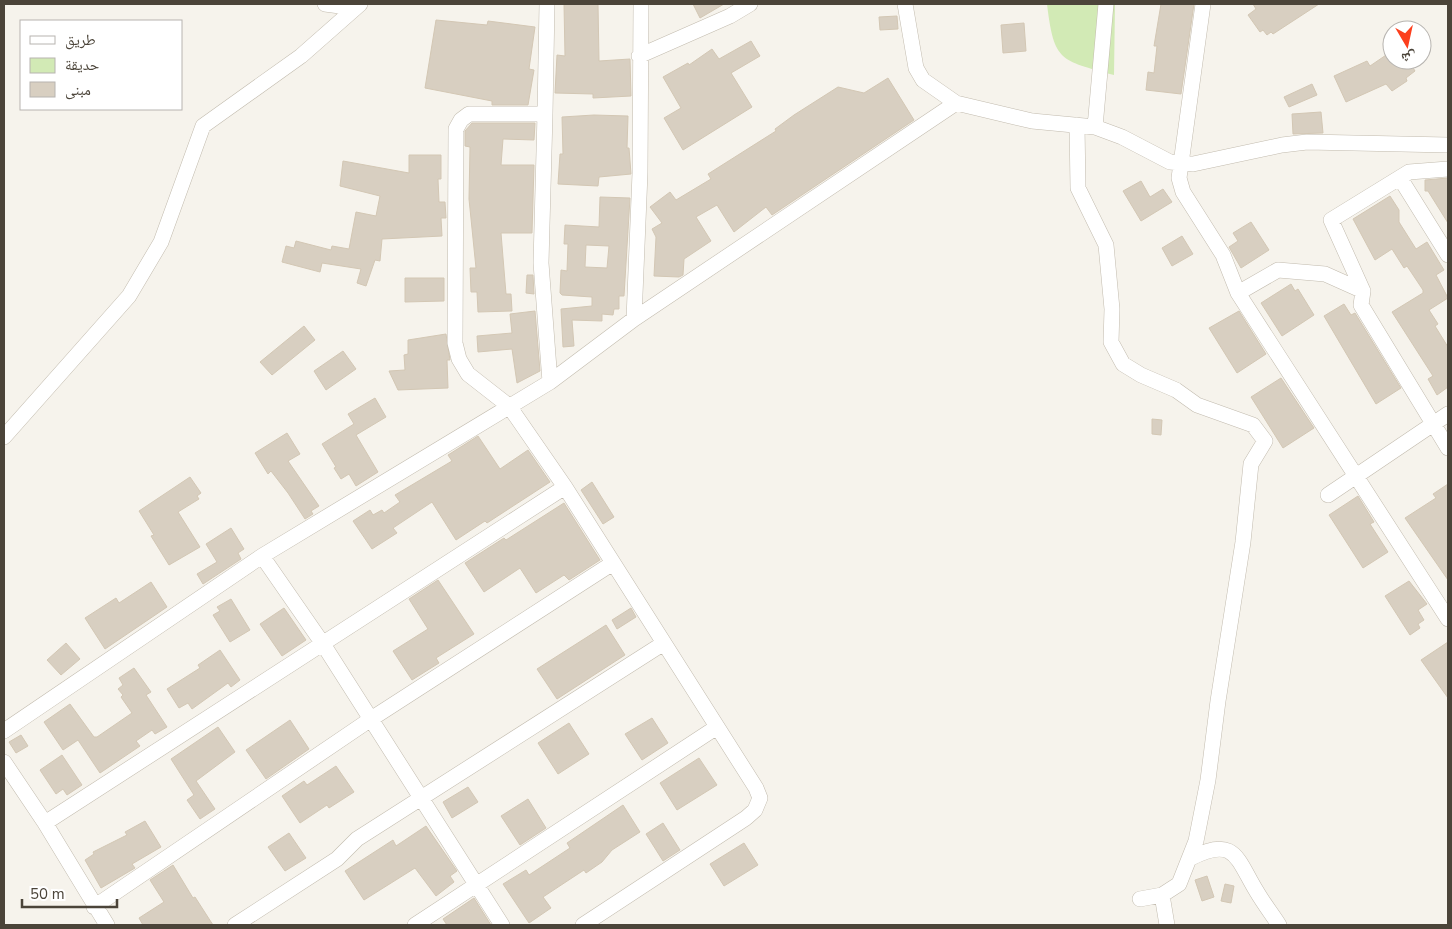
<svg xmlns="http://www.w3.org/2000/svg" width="1452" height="929" viewBox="0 0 1452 929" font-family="'Nunito Sans','Noto Naskh Arabic',sans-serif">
<rect width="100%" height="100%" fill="#f6f3ec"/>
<path fill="#d2eab5" d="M1047,4H1115L1114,75C1060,60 1054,62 1047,4Z"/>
<path fill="#d8cfc1" stroke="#d3c7b4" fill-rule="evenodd" d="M564,4H598L599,61L630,59L631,96L593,98V94L555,93L557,55L565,56Z
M693,4H724L700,18Z
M1161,4H1194L1181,94L1146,90L1148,72L1154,73L1157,46H1154Z
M1253,4H1319L1273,34L1271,32L1267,35L1263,30L1260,32L1248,15L1256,9Z
M897,16L898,29L880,30L879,17Z
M436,20L487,25L488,21L535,27L529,69L534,70L528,105H492V101L425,88Z
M1024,23L1026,51L1003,53L1001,25Z
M751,41L760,56L731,73L752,107L683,150L664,118L681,108L663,77L688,63L689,65L712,49L719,59Z
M1392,51V60H1421L1412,66L1415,71L1406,78L1407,81L1392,91L1386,84L1346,102L1334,76L1367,61L1370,66Z
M888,78L914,120L772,215L766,207L734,232L717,205L696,217L711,241L684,259L683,275L679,277L654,276L656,237L652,229L662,223L650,207L670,192L676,200L711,179L708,174L776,131L775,129L794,115L838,87L864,93Z
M1312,84L1317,95L1289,107L1284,97Z
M1321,112L1323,133L1293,134L1292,114Z
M594,115L628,116L627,148H629L631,174L599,177L598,186L558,184L560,154H563L562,117Z
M472,123H535L534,140L503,139L501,165H534L532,233H501L506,294H511L512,311L478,312L477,292H471L470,268H476L469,199L470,147L465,146V131Z
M409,155H441V179H438L439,202H445L446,218H441L442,236L382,239L380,261L375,260L366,286L357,283L361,269L322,263L320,272L282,262L286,246L294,248L296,241L331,250L332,246L349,249L356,212L376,216L380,196L340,186L343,161L409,173Z
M1448,178V223L1428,191H1425V180Z
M1141,181L1150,197L1163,189L1172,202L1141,221L1123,191Z
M1390,196L1399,210V222L1416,249L1427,242L1444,270L1436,275L1448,298L1429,310L1438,324L1435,326L1448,347V387L1437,395L1428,379L1433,376L1392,312L1423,293V290L1407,266L1404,268L1392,249L1375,260L1353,219Z
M600,197L630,198L624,296H619V309H614L613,315L602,314V321L572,320L574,346L563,347L561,309L592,306V297L562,295L560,293L561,270L567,271L568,244H564L565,225L599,227ZM586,245L609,246L607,268L585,267Z
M1251,222L1269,250L1241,268L1229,247L1238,241L1233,233Z
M1182,236L1193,254L1172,266L1162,248Z
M527,275H533L534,294L526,293Z
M405,278H444V301L405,302Z
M1291,284L1295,291L1298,289L1314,315L1282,336L1261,303Z
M1344,304L1351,315L1355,313L1401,388L1376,404L1324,316Z
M535,311L540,371L517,383L512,349L478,352L477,336L512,333L510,314Z
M1239,311L1266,354L1237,373L1209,328Z
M304,326L315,340L272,375L260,362Z
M446,334L450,360H447L448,388L398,390L389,371L405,370L404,355L408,354V340Z
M343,351L356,369L326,390L314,371Z
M1281,378L1314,428L1283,448L1251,397Z
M375,398L386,417L356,435L378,472L356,486L349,474L341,479L334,468L336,467L322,444L354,424L348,414Z
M1152,419L1162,420L1161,435L1152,434Z
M287,433L300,454L288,461L319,506L311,511L313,514L305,519L288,493L271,471L268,474L255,453Z
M478,436L500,469L528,450L550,482L487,523L485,521L456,540L432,502L393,528L397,533L372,549L353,521L370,510L373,515L382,510L384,513L400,502L395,495L452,461L448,455Z
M190,477L201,493L197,496L199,499L178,512L200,547L169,565L151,536L154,535L139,511Z
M592,482L614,517L603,524L581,490Z
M1448,484V580L1405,518L1436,498L1433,494Z
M1358,496L1374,522L1370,524L1388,552L1363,568L1329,515Z
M564,503L600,560L569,580L564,575L536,593L520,568L484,592L465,563L504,538L506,540Z
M231,528L244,549L238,553L241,559L203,584L197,574L217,562L206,544Z
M438,580L474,634L436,658L439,663L412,680L393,651L428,629L409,599Z
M1409,581L1427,604L1418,610L1424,620L1418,624L1420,628L1410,635L1385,596Z
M151,582L167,607L105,649L85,618L116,598L119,603Z
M231,599L250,630L230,642L213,615L220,611L217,607Z
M284,608L306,640L282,656L260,624Z
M631,608L636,617L617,629L612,620Z
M606,625L625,655L557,699L537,669Z
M1448,642V698L1421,660Z
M66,643L80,659L61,675L47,660Z
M220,650L240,680L231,687L228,683L192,709L188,703L179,708L167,689L200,668L198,665Z
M134,668L151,692L146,695L167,727L155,734L152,730L136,741L140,746L100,773L78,740L63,750L44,722L70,704L94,737H97L132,713L121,697L123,695L118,689L123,685L119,678Z
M652,718L668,743L642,760L625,734Z
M290,720L309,749L266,779L246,750Z
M569,723L589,754L558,774L538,743Z
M218,727L235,752L196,781L215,809L200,819L187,800L194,795L171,759Z
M21,735L28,746L16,753L9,742Z
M62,755L82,785L67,795L63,789L56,794L40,770Z
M699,758L717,785L677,810L660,783Z
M336,766L354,792L329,808L327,805L300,823L282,796L304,781L307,785Z
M468,787L478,802L452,818L443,802Z
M528,799L546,828L520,845L501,816Z
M623,805L640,832L612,850L602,862L586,873L584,870L543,897L551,908L529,923L503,884L526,870L529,875L570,848L567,843Z
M145,821L161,847L132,864L135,868L101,888L85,860L94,854L93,852L127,835L125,832Z
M663,823L680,850L663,861L646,834Z
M426,826L457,871L450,876L454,882L436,896L415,868L364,900L345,871L393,840L396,846Z
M289,833L306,858L285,871L268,847Z
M744,843L758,865L724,886L710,864Z
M173,865L193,898L195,897L213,925H143L139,918L164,902L150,880Z
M1207,876L1214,897L1202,901L1195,880Z
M1225,884L1234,886L1231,903L1221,901Z
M474,898L491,925H447L443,919Z"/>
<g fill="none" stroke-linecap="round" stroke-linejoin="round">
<defs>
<path id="street" d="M325,4L340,6L354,4
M547,4L545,114H469L461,120L456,129L455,343L459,359L468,374L509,406L565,487L756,788L760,798L755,810L746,818L583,925
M905,4L916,68L923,80L956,103L1032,121L1095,127L1122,137L1170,162L1193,164L1282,145L1307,142L1448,145
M1203,4L1179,178L1183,192L1223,255L1238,293L1448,619
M639,56L730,16L750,4
M545,114L541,263L550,382
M1077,125L1078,188L1106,245L1112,309L1111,342L1123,364L1141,375L1176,390L1197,405L1253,425L1265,441L1251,464L1243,542L1218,701L1208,780L1196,841L1179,884L1162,895L1140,899
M1095,127L1106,4
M1448,169L1409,172L1331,220L1363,291L1361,305L1448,448
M1400,178L1448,255
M1238,293L1278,270L1325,274L1363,291
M634,319L640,173L641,4
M4,437L129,296L161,242L203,126L301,56L360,4
M1328,495L1448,414
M262,556L323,644L502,925
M4,731L262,556L550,382L634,319L956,103
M4,762L45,823L107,925
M45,823L565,487
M1191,858C1236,835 1237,860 1257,892C1264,904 1272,914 1279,925
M1162,895L1167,925
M94,907L371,719L613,563
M235,925L337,859L357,839L664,643
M415,925L717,727"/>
</defs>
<use href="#street" stroke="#c2bbae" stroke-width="16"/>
<use href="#street" stroke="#fff" stroke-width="15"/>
</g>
<rect width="1452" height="929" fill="none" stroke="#4b4439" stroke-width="10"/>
<rect x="20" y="20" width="162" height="90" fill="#ffffff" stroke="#b7b4b0"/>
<rect x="30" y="36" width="25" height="8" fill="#ffffff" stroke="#b7b4b0"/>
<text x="65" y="45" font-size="15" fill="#4b4439">طريق</text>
<rect x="30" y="58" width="25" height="15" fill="#d2eab5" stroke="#b7b4b0"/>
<text x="65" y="70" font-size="15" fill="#4b4439">حديقة</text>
<rect x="30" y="82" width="25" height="15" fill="#d8cfc1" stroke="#b7b4b0"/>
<text x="65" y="95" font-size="15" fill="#4b4439">مبنى</text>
<g transform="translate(1407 45) rotate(171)"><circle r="24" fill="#ffffff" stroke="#b7b4b0"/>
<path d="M0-4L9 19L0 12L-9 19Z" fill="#fc3f1d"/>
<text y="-8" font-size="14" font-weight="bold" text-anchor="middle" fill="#4b4439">ش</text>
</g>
<path d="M22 899v8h95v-8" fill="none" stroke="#4b4439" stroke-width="2.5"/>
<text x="30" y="899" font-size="15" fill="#4b4439" stroke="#ffffff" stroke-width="4" paint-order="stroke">50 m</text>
</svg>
